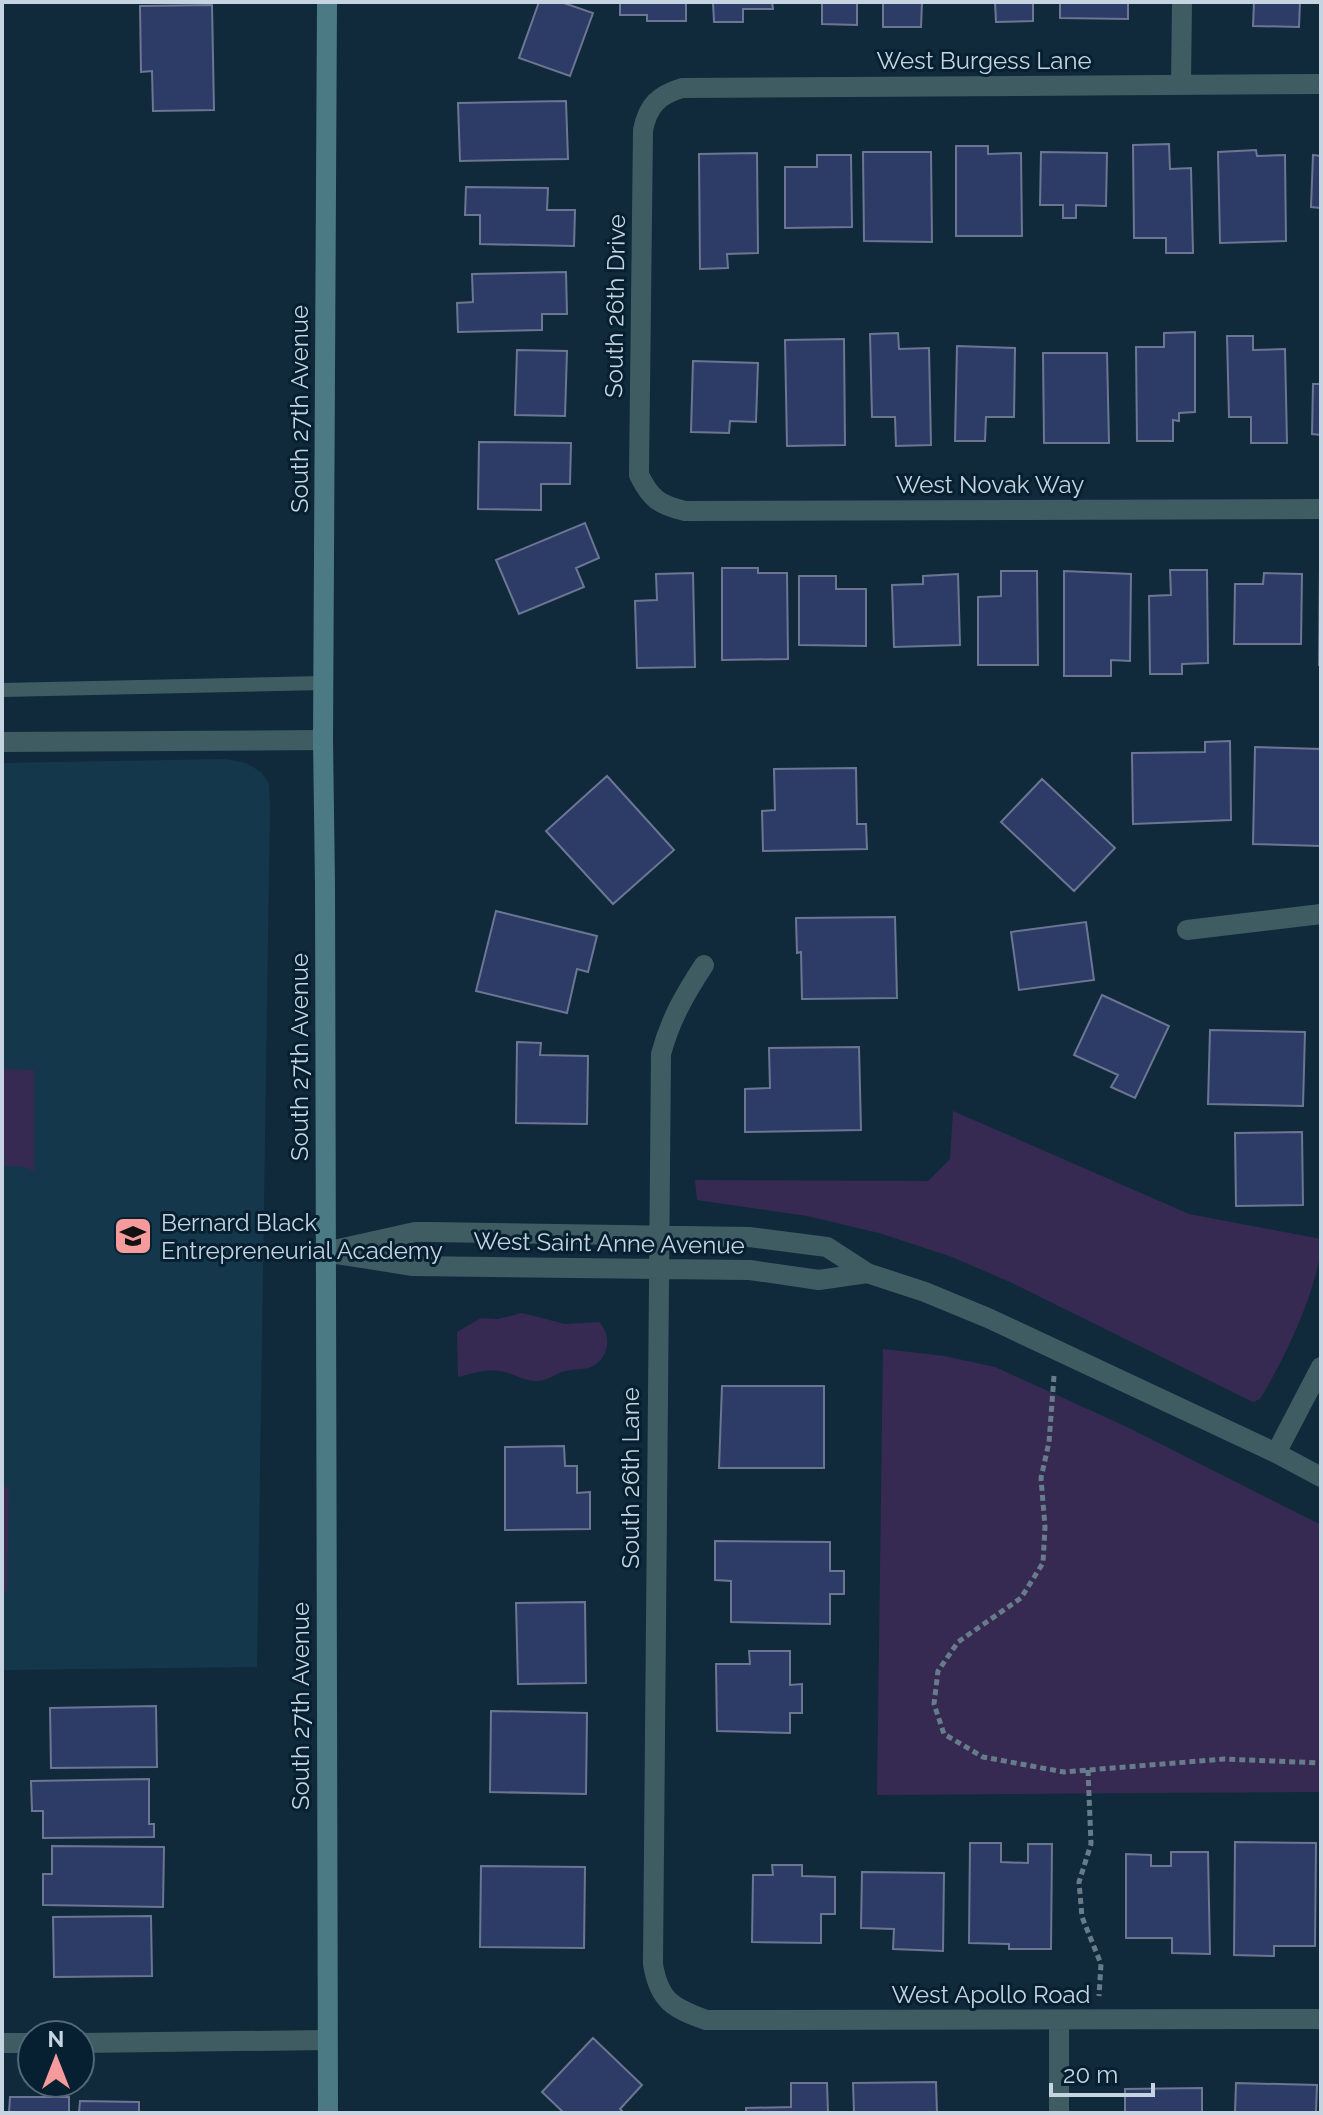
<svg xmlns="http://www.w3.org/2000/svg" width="1323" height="2115" viewBox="0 0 1323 2115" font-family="Raleway,sans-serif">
<rect width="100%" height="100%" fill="#102a3c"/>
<path fill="#15374c" d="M226,759L246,763L261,772L269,784L270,805L257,1667L2,1670V763Z"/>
<path fill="#372a52" d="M2,1069L34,1070V1171L22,1166H2Z
M953,1111L1189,1214L1321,1239C1321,1284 1284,1360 1260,1399L1253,1402L1010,1282L952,1257L879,1233L807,1216L697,1200L695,1180L928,1181L950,1159Z
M522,1313L565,1324L599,1322C611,1334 610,1355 595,1365C586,1371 575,1368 565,1371C555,1374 547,1381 536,1381C524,1381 512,1373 500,1371C486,1368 471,1374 458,1377L457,1332L481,1318L498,1319Z
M883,1349L944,1356L995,1367L1127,1427L1321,1525V1792L877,1795Z
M2,1487H9L7,1593L2,1592Z"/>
<path fill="#2d3b67" stroke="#6c7693" stroke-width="2" d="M539,2H561L593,13L570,76L519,58Z
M620,2H686V21H647V15H620Z
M713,2H772L773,9H743V22H714Z
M822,2H857V25L822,24Z
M883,2H922L921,27H883Z
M995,2H1033V21L996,22Z
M1060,2H1128V19L1060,18Z
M1254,2H1300L1299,27L1253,26Z
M212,5L214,110L153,111L152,71L141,72L140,6Z
M566,101L568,159L460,161L458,103Z
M1169,144L1170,169L1191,168L1193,253H1166V238H1134L1133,145Z
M956,146H988V154L1021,153L1022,236H956Z
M1256,150L1257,156L1285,155L1286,241L1220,243L1218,152Z
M863,152H931L932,242L864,241Z
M1041,152L1107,153L1106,206L1076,205V218H1063V205H1040Z
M757,153L758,253L727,254L728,268L700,269L699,154Z
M817,155H851L852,227L785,228V167H817Z
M1313,155L1321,156V208L1311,207Z
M466,187L548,188L547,210H575L574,246L480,244V215H465Z
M566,272L567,314H542V330L458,332L457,303L473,302L472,274Z
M1195,332V412L1179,413V421L1173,420V441H1137L1136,347H1164V333Z
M898,333L899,349L929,348L931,445L896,446L895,417H872L870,334Z
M1227,336H1253V350L1285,349L1287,443H1251V417H1229Z
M844,339L845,445L787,446L785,340Z
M957,346L1015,348L1014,417H986L985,441H955Z
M517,350L567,351L565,416L515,415Z
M1043,353H1107L1109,443H1044Z
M693,361L758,363L756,422L730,421L729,433L691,432Z
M1313,384H1321V435L1312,434Z
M479,442L571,443L570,484H541V510L478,509Z
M585,523L599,558L576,568L584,587L519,614L496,560Z
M722,568H758V573H787L788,659L722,660Z
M1320,569H1321V665H1319Z
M1170,570H1207L1208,663L1182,664V674H1150L1149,596L1171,595Z
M1001,571H1037L1038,665H978V597L1001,596Z
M1064,571L1131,574L1130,661L1111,660V676H1064Z
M693,573L695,667L637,668L635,601L657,600L656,574Z
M1264,573L1302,574L1301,644H1234L1235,584H1263Z
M958,574L960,645L894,647L892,585L923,584V576Z
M799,576H836V589H866V646L799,645Z
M1230,741L1231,820L1133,824L1132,753L1205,752V742Z
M1255,747L1321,749V846L1253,844Z
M856,768L857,824H866L867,849L763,851L762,811L775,810L774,769Z
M607,776L674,850L613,904L546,831Z
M1042,779L1115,848L1074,891L1001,822Z
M496,911L597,936L588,972L577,969L567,1013L476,991Z
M895,917L897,998L802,999L801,952L797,953L796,918Z
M1086,922L1094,980L1019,990L1011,932Z
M1102,995L1169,1026L1135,1098L1111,1087L1118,1075L1074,1055Z
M1210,1030L1305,1032L1303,1106L1208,1104Z
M517,1042L541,1043L540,1055L588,1056L587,1124L516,1123Z
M859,1047L861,1130L745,1132V1089L770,1088L769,1048Z
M1302,1132L1303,1205L1236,1206L1235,1133Z
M722,1386H824V1468H719Z
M564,1446L565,1466H577V1493L590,1492V1529L505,1530V1447Z
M715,1541L830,1542V1571H844V1594H830V1624L731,1622V1581L715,1580Z
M585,1602L586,1683L518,1684L516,1603Z
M749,1651H790V1685L802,1684V1713H790V1733L717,1731L716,1664H750Z
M156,1706L157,1767L51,1768L50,1708Z
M491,1711L587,1713L586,1794L490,1792Z
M149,1779V1824H154V1837L43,1838V1811H32L31,1781Z
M1235,1842L1316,1843L1315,1946H1274V1956L1234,1955Z
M970,1843H1001V1862L1028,1863V1844H1052L1051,1949H1009V1944L969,1943Z
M52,1846L164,1847L163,1907L43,1905V1874H52Z
M1171,1852H1208L1210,1954L1172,1953V1938H1126V1854L1151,1855V1866H1171Z
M772,1865H802V1876L835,1877V1914H821V1943L752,1942L753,1875H773Z
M481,1866L585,1867L584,1948L480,1947Z
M862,1872L944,1873L943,1951L893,1949L894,1929L861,1928Z
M151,1916L152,1976L54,1977L53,1917Z
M593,2038L642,2085L620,2109L624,2113H564L542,2092Z
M936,2082L937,2113H854L853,2083Z
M791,2083H827L828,2113H746V2108L791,2107Z
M1236,2083L1317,2085L1316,2113H1235Z
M1202,2088V2113H1125V2089Z
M10,2097H69V2113H9Z
M80,2101L139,2102V2113H79Z"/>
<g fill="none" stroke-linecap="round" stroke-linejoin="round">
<path stroke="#677c8b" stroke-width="5" stroke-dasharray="6 4" stroke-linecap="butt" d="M1054,1376L1049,1442L1041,1478L1045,1527L1043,1563L1021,1598L958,1642L938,1671L934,1704L944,1734L983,1757L1064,1772L1224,1759L1321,1763
M1088,1770L1091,1844L1079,1882L1082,1917L1101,1964L1099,1996"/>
<path stroke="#405c63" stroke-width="14" d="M2,690L323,683"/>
<path stroke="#405c63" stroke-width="20" d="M1321,84L682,88C659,95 648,105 643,130L639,475C651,499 659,505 685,511L1321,509
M1181,85L1182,2
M2,742L323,740
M1187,930L1321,914
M704,965C685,994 670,1020 661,1054L653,1964C659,2001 673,2008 706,2020L1321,2019
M325,1252L415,1232H430L749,1237L827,1247L867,1273L925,1292L988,1318L1276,1453L1321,1477
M337,1254L413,1266L750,1270L819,1280L867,1273
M1276,1453L1321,1367
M1059,2021V2113
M2,2043H32
M80,2043L327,2040"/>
<path stroke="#4b7a85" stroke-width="20" d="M327,2L323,740L325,884L328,2113"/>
</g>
<defs>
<symbol id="school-square" viewBox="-11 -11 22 22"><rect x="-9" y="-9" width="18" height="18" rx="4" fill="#f59b9b" stroke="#062031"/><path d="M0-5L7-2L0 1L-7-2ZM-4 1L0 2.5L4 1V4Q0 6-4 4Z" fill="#111"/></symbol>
</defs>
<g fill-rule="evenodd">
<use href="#school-square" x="111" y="1214" width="44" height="44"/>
</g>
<g text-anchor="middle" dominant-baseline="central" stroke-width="6" stroke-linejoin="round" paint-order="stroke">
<g font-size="24" fill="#c5d4e0" stroke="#062031">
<text x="984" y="60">West Burgess Lane</text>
<text transform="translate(615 306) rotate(-89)">South 26th Drive</text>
<text transform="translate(299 409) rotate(-90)">South 27th Avenue</text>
<text x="990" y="484">West Novak Way</text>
<text transform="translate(299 1057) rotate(-90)">South 27th Avenue</text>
<text transform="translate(609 1243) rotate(1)">West Saint Anne Avenue</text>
<text transform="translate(630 1478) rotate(-90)">South 26th Lane</text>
<text transform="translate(300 1706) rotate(-90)">South 27th Avenue</text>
<text x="991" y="1994">West Apollo Road</text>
</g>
<g font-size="24" fill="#c5d4e0" stroke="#062031" text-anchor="start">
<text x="161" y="1222">Bernard Black<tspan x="161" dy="28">Entrepreneurial Academy</tspan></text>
</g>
</g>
<rect width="1323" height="2115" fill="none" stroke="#c5d4e0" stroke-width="8"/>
<g transform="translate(56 2059)"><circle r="38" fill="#062031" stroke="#526877" stroke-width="2"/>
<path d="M0-6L14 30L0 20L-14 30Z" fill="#f59b9b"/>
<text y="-12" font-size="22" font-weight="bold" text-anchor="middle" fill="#c5d4e0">N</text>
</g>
<path d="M1051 2083v12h102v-12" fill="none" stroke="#c5d4e0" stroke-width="4"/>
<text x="1063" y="2083" font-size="24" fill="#c5d4e0" stroke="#062031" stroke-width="6" paint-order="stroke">20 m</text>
</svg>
